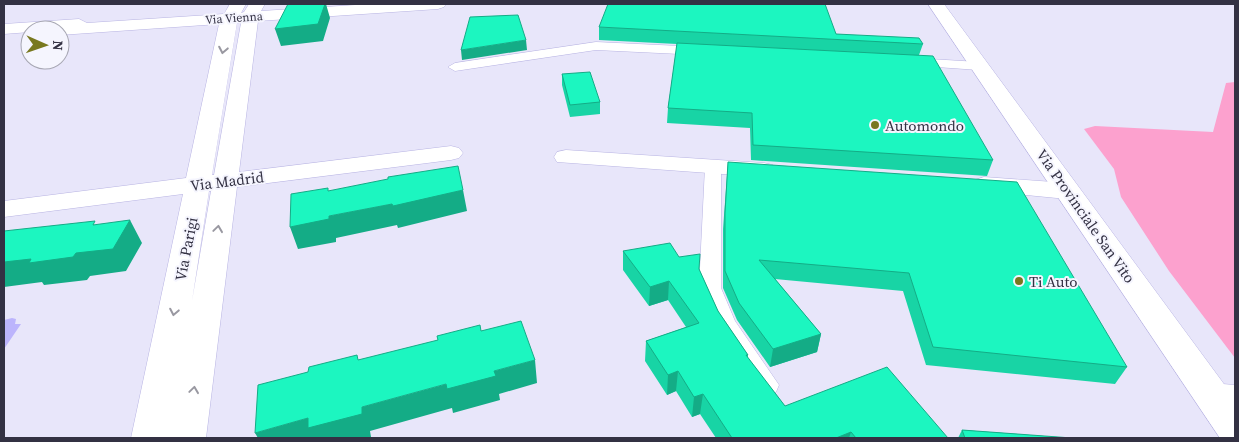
<svg xmlns="http://www.w3.org/2000/svg" width="1239" height="442" viewBox="0 0 1239 442" font-family="'Source Serif 4',serif">
<rect width="100%" height="100%" fill="#e8e6fa"/>
<path fill="#fca1ce" d="M1235,82V358L1169,271L1121,197L1114,169L1084,129L1095,126L1213,132L1226,83Z"/>
<path fill="#bcb4fc" d="M12,318L16,319L15,324H21L4,349V320Z"/>
<g fill="none" stroke-linecap="round" stroke-linejoin="round">
<defs>
<path id="lane" d="M596,42L701,47L707,51L701,55L596,50L455,71L448,67L455,63Z
M913,58L979,62L986,66L979,70L908,65L906,62L908,59Z
M713,162L719,163L721,167V288L735,321L779,385L776,392L767,395L758,392L714,324L699,288L705,167L707,163Z
M1210,383L1235,385V405L1210,403L1201,400L1198,393L1201,386Z"/>
<path id="street" d="M230,4H246L241,13L244,12L249,4H265L261,11L371,4H446L444,7L438,9L258,21L239,172L451,146L459,148L463,153L459,158L451,160L237,187L206,438H131L183,194L4,217V201L186,178L219,24L60,35V30H30V32L4,34V24L79,19L87,23L224,14ZM237,23H241L214,175H212ZM209,191H211L192,301Z
M566,150L764,163L773,165L776,170L773,175L764,177L557,162L554,157L557,152Z
M984,177L1067,183L1076,186L1080,191L1076,196L1067,199L975,190L971,185L975,180Z"/>
<path id="secondary" d="M928,4H944L1235,399V438H1220Z"/>
</defs>
<use href="#lane" stroke="#b8b4e3" stroke-width="1"/>
<use href="#street" stroke="#b8b4e3" stroke-width="1"/>
<use href="#secondary" stroke="#b8b4e3" stroke-width="1"/>
<use href="#lane" fill="#fff" fill-rule="evenodd"/>
<use href="#street" fill="#fff" fill-rule="evenodd"/>
<use href="#secondary" fill="#fff" fill-rule="evenodd"/>
</g>
<path fill="#18d4a5" d="M599,27L836,34L923,44L919,55L993,160L987,176L751,160L750,128L667,123L668,108L677,44L599,40Z
M562,74L600,102V114L570,117L562,85Z
M728,162L1127,367L1115,384L926,365L903,291L775,279L821,334L817,352L770,367L737,320L723,288V229Z
M623,251L679,257L699,269L718,311L748,355V358L785,406L948,438H716L700,414L692,417L676,391L667,395L645,361L646,341L686,327L668,300L649,306L623,270Z
M962,430L1072,438H958Z"/>
<path fill="#14ac86" d="M325,4H326L330,18L323,41L281,46L275,29Z
M526,40L527,50L462,60L461,50Z
M463,190L467,211L398,228L397,225L336,238V242L298,249L290,227L329,216Z
M130,220L142,243L126,271L90,276L87,280L44,285L42,282L4,287V262Z
M669,281L668,300L649,306L650,287Z
M821,334L817,352L770,367L773,349Z
M535,360L537,383L499,394L500,400L453,413L452,408L370,431L371,437L368,438H258L255,433L308,418L362,407Z
M678,371L676,391L667,395L668,375Z
M703,394L700,414L692,417L694,397Z
M851,432L849,438H836Z"/>
<path fill="#1cf6c0" stroke="#14ac86" d="M288,4H325L318,24L275,29Z
M608,4H825L836,34L919,38L923,44L599,27Z
M518,15L526,40L461,50L470,17Z
M677,43L933,56L993,160L753,145L752,113L668,108Z
M590,72L600,102L570,105L562,74Z
M728,162L1017,182L1127,367L933,347L909,273L759,260L821,334L773,349L739,303L725,271V213Z
M458,166L463,190L393,206L392,204L329,216V219L290,227L291,194L328,188V191L388,179V177Z
M130,220L113,249L76,253L73,257L29,263L31,259L4,262V231L95,221L93,225Z
M670,243L679,257L700,254L699,269L718,311L748,355H746L785,406L887,367L948,438H856L851,432L836,438H732L703,394L694,397L678,371L668,375L646,341L699,323L669,281L650,287L623,251Z
M521,321L535,360L494,371L496,376L447,389L446,384L362,407V414L308,428V418L255,433L258,385L308,372L309,367L357,355L358,360L438,340L437,336L480,325L481,331Z
M962,430L1072,438H965Z"/>
<defs><path id="oneway-chevron" d="M-2-3.5L2.5 0L-2 3.5" fill="none" stroke-width="1.6" stroke-linecap="round" stroke-linejoin="round" transform="scale(1.25)"/></defs>
<g stroke="#9998a1">
<use href="#oneway-chevron" transform="translate(223 50) rotate(101)"/>
<use href="#oneway-chevron" transform="translate(218 229) rotate(-82)"/>
<use href="#oneway-chevron" transform="translate(174 312) rotate(101)"/>
<use href="#oneway-chevron" transform="translate(194 390) rotate(-82)"/>
</g>
<g fill="#78781f" stroke="#f5f5fe" stroke-width="2">
<circle cx="875" cy="125" r="5"/>
<circle cx="1019" cy="281" r="5"/>
</g>
<g text-anchor="middle" dominant-baseline="central" stroke-width="4" stroke-linejoin="round" paint-order="stroke">
<g font-size="12" fill="#333143" stroke="#f5f5fe">
<text transform="translate(234 18) rotate(-4)">Via Vienna</text>
</g>
<g font-size="15" fill="#333143" stroke="#f5f5fe" text-anchor="start">
<text x="885" y="125">Automondo</text>
<text x="1029" y="281">Ti Auto</text>
</g>
<g font-size="15" fill="#333143" stroke="#f5f5fe">
<text transform="translate(227 181) rotate(-7)">Via Madrid</text>
<text transform="translate(1086 216) rotate(55)">Via Provinciale San Vito</text>
<text transform="translate(186 249) rotate(-79)">Via Parigi</text>
</g>
</g>
<rect width="1239" height="442" fill="none" stroke="#333143" stroke-width="10"/>
<g transform="translate(45 45) rotate(92)"><circle r="24" fill="#f5f5fe" stroke="#a7a7b3"/>
<path d="M0-4L9 19L0 12L-9 19Z" fill="#78781f"/>
<text y="-8" font-size="14" font-weight="bold" text-anchor="middle" fill="#333143">N</text>
</g>
</svg>
